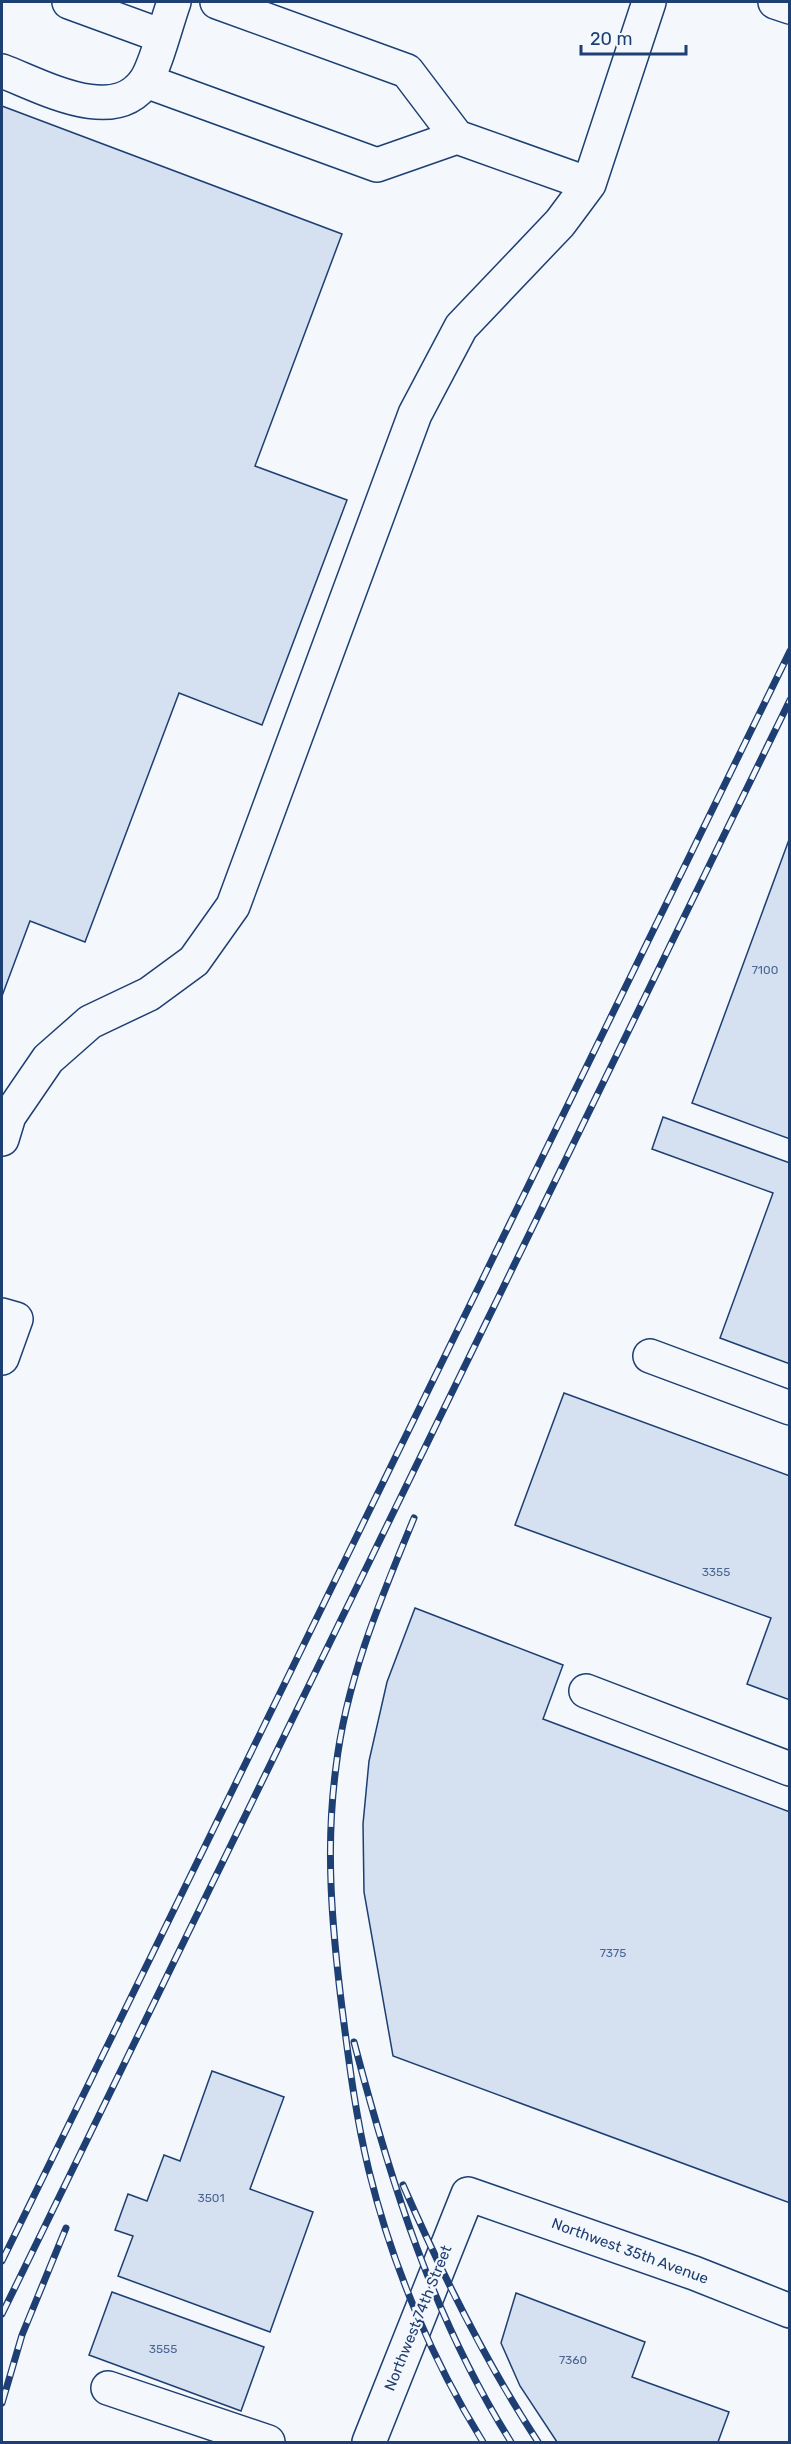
<svg xmlns="http://www.w3.org/2000/svg" width="791" height="2444" viewBox="0 0 791 2444" font-family="Rubik,sans-serif">
<rect width="100%" height="100%" fill="#f4f7fb"/>
<path fill="#d5e0f0" stroke="#1d3f73" stroke-width="1.5" d="M2,106L342,234L255,466L347,500L262,725L179,693L85,942L30,921L2,996Z
M790,837V1139L692,1103Z
M663,1117L790,1163V1364L720,1338L773,1193L652,1149Z
M564,1393L790,1476V1700L747,1684L771,1618L515,1525Z
M415,1608L563,1665L543,1719L790,1812V2203L393,2056L364,1892L363,1824L369,1761L387,1682Z
M212,2071L284,2097L250,2189L313,2212L270,2332L118,2276L133,2236L115,2230L128,2194L147,2201L164,2155L180,2161Z
M112,2292L264,2347L241,2411L89,2355Z
M516,2293L645,2342L632,2377L729,2412L718,2442H557L520,2386L501,2343Z"/>
<g fill="none" stroke-linecap="round" stroke-linejoin="round">
<defs>
<path id="minor" d="M69,2L162,36
M217,2L407,71L457,137L589,184
M2,71C42,86 115,128 146,80C156,65 167,21 174,2
M146,81L377,165L457,137
M2,1139L9,1116L48,1059L90,1022L149,994L194,961L233,906L415,414L461,327L560,223L589,184L649,2
M2,1315L16,1319L2,1358
M650,1356L790,1408
M586,1691L790,1769
M108,2388L268,2442
M369,2442L468,2194L694,2273L790,2311"/>
<path id="major" d="M775,2L790,7"/>
</defs>
<use href="#minor" stroke="#1d3f73" stroke-width="36"/>
<use href="#major" stroke="#1d3f73" stroke-width="36"/>
<use href="#minor" stroke="#f4f7fb" stroke-width="33"/>
<use href="#major" stroke="#f4f7fb" stroke-width="33"/>
<defs>
<path id="rail" d="M414,1518C381,1598 346,1680 336,1767C325,1848 332,1927 342,2008C349,2063 356,2118 369,2171C392,2265 432,2360 483,2442
M354,2042C391,2183 433,2318 511,2442
M403,2185C442,2274 485,2361 538,2442
M2,2261L790,651
M2,2314L790,700
M2,2403L22,2335L66,2228"/>
</defs>
<use href="#rail" stroke="#1d3f73" stroke-width="7"/>
<use href="#rail" stroke="#f4f7fb" stroke-width="4.5" stroke-dasharray="14" stroke-linecap="butt"/>
</g>
<g text-anchor="middle" dominant-baseline="central" stroke-width="4.5" stroke-linejoin="round" paint-order="stroke">
<g font-size="12" fill="#4b6792">
<text x="765" y="970">7100</text>
<text x="716" y="1572">3355</text>
<text x="613" y="1953">7375</text>
<text x="211" y="2198">3501</text>
<text x="163" y="2349">3555</text>
<text x="573" y="2360">7360</text>
</g>
<g font-size="15" fill="#1d3f73" stroke="#f4f7fb">
<text transform="translate(630 2251) rotate(20)">Northwest 35th Avenue</text>
<text transform="translate(418 2318) rotate(-68)">Northwest 74th Street</text>
</g>
</g>
<rect width="791" height="2444" fill="none" stroke="#1d3f73" stroke-width="6"/>
<path d="M581 45v9h105v-9" fill="none" stroke="#1d3f73" stroke-width="3"/>
<text x="590" y="45" font-size="18" fill="#1d3f73" stroke="#f4f7fb" stroke-width="4.5" paint-order="stroke">20 m</text>
</svg>
